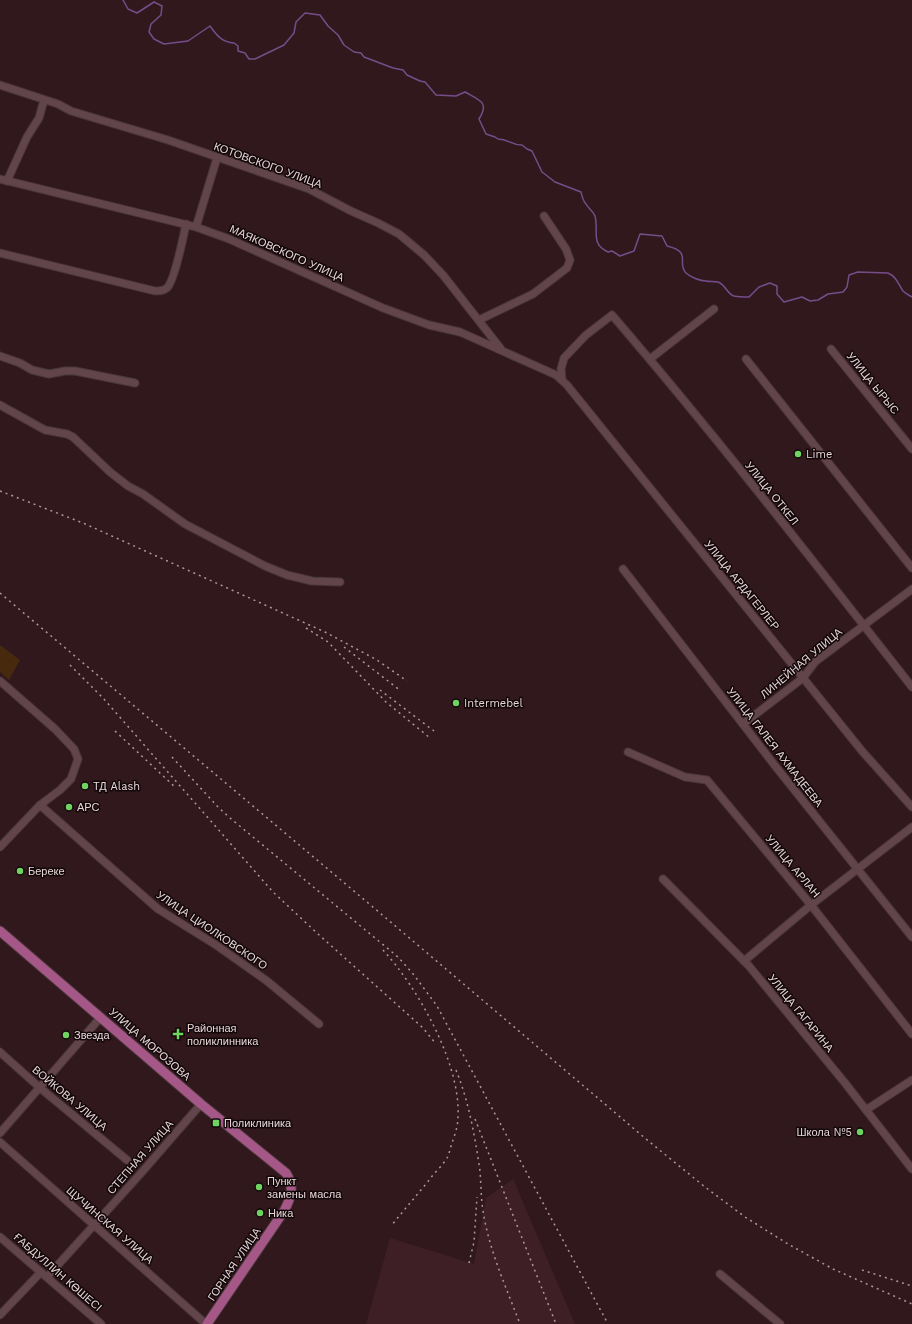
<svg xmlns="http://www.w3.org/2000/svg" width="912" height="1324" font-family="'Work Sans',sans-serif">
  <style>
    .built { fill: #3f1f26 }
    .green { fill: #47290d }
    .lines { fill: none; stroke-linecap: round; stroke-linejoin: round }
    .stream { stroke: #754d89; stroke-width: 1.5 }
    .minor-casing { stroke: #493639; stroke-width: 9 }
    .major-casing { stroke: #493639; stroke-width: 11 }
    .minor { stroke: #62454a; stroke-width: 7 }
    .major { stroke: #a55888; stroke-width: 9 }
    .rail { stroke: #ac989c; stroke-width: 1.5; stroke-dasharray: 2 4; stroke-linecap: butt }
    .poi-dot { fill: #6fd360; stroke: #110709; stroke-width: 1.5 }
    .labels { text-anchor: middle; stroke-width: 3; stroke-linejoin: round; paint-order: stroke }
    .street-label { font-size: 11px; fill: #e8d6d9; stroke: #110709 }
    .poi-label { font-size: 11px; fill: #e8d6d9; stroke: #110709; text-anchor: start }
  </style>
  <rect width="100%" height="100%" fill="#31181d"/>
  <path class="built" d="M513,1179l62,145h-209l24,-86 84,26 12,-66z"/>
  <path class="green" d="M0,645l20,15 -11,20 -9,-8z"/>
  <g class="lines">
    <path class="stream" d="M123,0l5,9 9,4 17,-11 8,4 -1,9 -10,9 -2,8 5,7 10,5 24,-3 22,-15c7,10 12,16 24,17l4,3v5l7,2 4,6h6l29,-14 10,-12 2,-11 9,-9 15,2 8,11 10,9 6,10 10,7 7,1 3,4 29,11 10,2 4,5 13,6 5,1 11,13 20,1 9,-4c14,8 25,10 14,27l7,15 9,3 3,2c11,0 12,6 24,6l5,4 5,2 10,21 13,10 26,10c1,4 2,9 5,12 2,4 7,7 9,12 4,15 -5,28 13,36l4,-1 8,5 14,-5 6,-17 22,2 5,10c26,6 9,17 19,27 4,4 14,8 20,8 3,1 8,0 12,1 8,3 9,12 16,14 5,1 10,1 15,1l10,-10 11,-4 7,3v8l7,8 18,-5 8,4 8,-1 10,-6 15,-2 4,-5 2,-12 9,-3 30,1c9,4 10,11 15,18 3,3 6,4 9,6"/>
    <g class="minor-casing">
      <g id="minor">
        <path d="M0,85l58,19 13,7 97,29 141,49 42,22 27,12 21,11 25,21 19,20 58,74"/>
        <path d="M0,179l196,48 33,12 154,69 46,17 31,7 96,43 11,10 295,366 50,56"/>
        <path d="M7,181l20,-44 12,-19 5,-18"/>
        <path d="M196,227l21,-69"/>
        <path d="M0,253l155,38c5,0 8,0 12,-3 8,-8 16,-50 19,-64"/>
        <path d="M479,320l54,-26 34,-26 3,-8 -4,-11 -22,-33"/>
        <path d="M831,349l81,100"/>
        <path d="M0,356l20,7 12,7 17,4 16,-3h10l60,12"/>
        <path d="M650,359l64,-50"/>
        <path d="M746,359l166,209"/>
        <path d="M562,380l-1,-11 3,-11 22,-23 26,-20c104,121 202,247 300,372"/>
        <path d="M0,405l45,25 22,4 6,3 37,35 18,14 15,8 42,30 80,42 22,9 25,6 28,1"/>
        <path d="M623,569l153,198 136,170"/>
        <path d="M0,681l55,48 19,20 4,10 -7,20 -11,11 -20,15 -40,42"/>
        <path d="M743,724l60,-46 12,-16 97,-73"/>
        <path d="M628,752l57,25 22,3 104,125 101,129"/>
        <path d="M40,805l118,104 58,36 51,36 52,43"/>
        <path d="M663,879l86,87 96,117 67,86"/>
        <path d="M744,961l67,-56 101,-78"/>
        <path d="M0,1052l39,35 88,73"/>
        <path d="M866,1110l46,-30"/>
        <path d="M0,1133l100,-115"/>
        <path d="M0,1142l206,182"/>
        <path d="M0,1237l101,87"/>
        <path d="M720,1274l60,50"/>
        <path d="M47,1277l95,-105 59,-68"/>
        <path d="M0,1315l41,-43"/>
      </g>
    </g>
    <g class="major-casing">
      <path id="major" d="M0,931l201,173 85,69c9,14 5,25 -2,38l-77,113"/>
    </g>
    <use href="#minor" class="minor"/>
    <use href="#major" class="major"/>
    <g class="rail">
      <path d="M0,491l83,32 242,109 52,28 30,21"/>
      <path d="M0,593l380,320 266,226 59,48 40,30 43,27 45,25 79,35"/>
      <path d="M306,628l22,14 58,60 44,36"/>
      <path d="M344,647l57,44"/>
      <path d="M70,665l33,33 170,194 45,42 105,94 13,16"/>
      <path d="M380,690l54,41"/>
      <path d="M115,731l61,57"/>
      <path d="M172,757l46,50 12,11 168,139 16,18 23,31 171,318"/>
      <path d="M383,950c35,38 78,114 75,167 0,10 -4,20 -7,29 -1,4 -2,8 -4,12 -4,7 -12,14 -17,21 -13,16 -26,31 -39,47"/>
      <path d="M456,1070c13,32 19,67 24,101 1,13 1,27 3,40 6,39 23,76 37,113"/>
      <path d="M475,1119l81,205"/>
      <path d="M469,1263l5,-21 3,-45"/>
      <path d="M862,1270l50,16"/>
    </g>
  </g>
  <g class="poi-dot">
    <circle cx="798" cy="454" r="4"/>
    <circle cx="456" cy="703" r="4"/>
    <circle cx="85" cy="786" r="4"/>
    <circle cx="69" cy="807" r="4"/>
    <circle cx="20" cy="871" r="4"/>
    <path d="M176 1028h4v4h4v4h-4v4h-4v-4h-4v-4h4z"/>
    <circle cx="66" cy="1035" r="4"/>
    <rect x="212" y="1119" width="8" height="8" rx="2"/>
    <circle cx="860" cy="1132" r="4"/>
    <circle cx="259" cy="1187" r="4"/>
    <circle cx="260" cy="1213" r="4"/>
  </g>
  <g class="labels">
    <g class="street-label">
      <text transform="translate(268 165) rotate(20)" y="4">КОТОВСКОГО УЛИЦА</text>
      <text transform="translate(287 253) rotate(24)" y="4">МАЯКОВСКОГО УЛИЦА</text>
      <text transform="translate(873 383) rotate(51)" y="4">УЛИЦА ЫРЫС</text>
      <text transform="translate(772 493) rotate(51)" y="4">УЛИЦА ОТКЕЛ</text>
      <text transform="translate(742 585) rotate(51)" y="4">УЛИЦА АРДАГЕРЛЕР</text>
      <text transform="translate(801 663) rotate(-40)" y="4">ЛИНЕЙНАЯ УЛИЦА</text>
      <text transform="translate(775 747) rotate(52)" y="4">УЛИЦА ГАЛЕЯ АХМАДЕЕВА</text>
      <text transform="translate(793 866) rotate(50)" y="4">УЛИЦА АРЛАН</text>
      <text transform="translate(212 930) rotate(34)" y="4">УЛИЦА ЦИОЛКОВСКОГО</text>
      <text transform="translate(801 1013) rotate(51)" y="4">УЛИЦА ГАГАРИНА</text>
      <text transform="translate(150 1044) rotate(41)" y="4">УЛИЦА МОРОЗОВА</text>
      <text transform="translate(70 1098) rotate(40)" y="4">ВОЙКОВА УЛИЦА</text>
      <text transform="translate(140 1157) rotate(-49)" y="4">СТЕПНАЯ УЛИЦА</text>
      <text transform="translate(110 1225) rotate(41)" y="4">ЩУЧИНСКАЯ УЛИЦА</text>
      <text transform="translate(234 1264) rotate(-56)" y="4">ГОРНАЯ УЛИЦА</text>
      <text transform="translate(58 1272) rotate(41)" y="4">ҒАБДУЛЛИН КӨШЕСІ</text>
    </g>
    <g class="poi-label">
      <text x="806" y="458">Lime</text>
      <text x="464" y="707">Intermebel</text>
      <text x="93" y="790">ТД Alash</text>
      <text x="77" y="811">АРС</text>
      <text x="28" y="875">Береке</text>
      <text x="187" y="1032">Районная<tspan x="187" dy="13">поликлинника</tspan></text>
      <text x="74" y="1039">Звезда</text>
      <text x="224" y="1127">Поликлиника</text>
      <text x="852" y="1136" text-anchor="end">Школа №5</text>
      <text x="267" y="1185">Пункт<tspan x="267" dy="13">замены масла</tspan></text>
      <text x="268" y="1217">Ника</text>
    </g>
  </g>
</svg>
